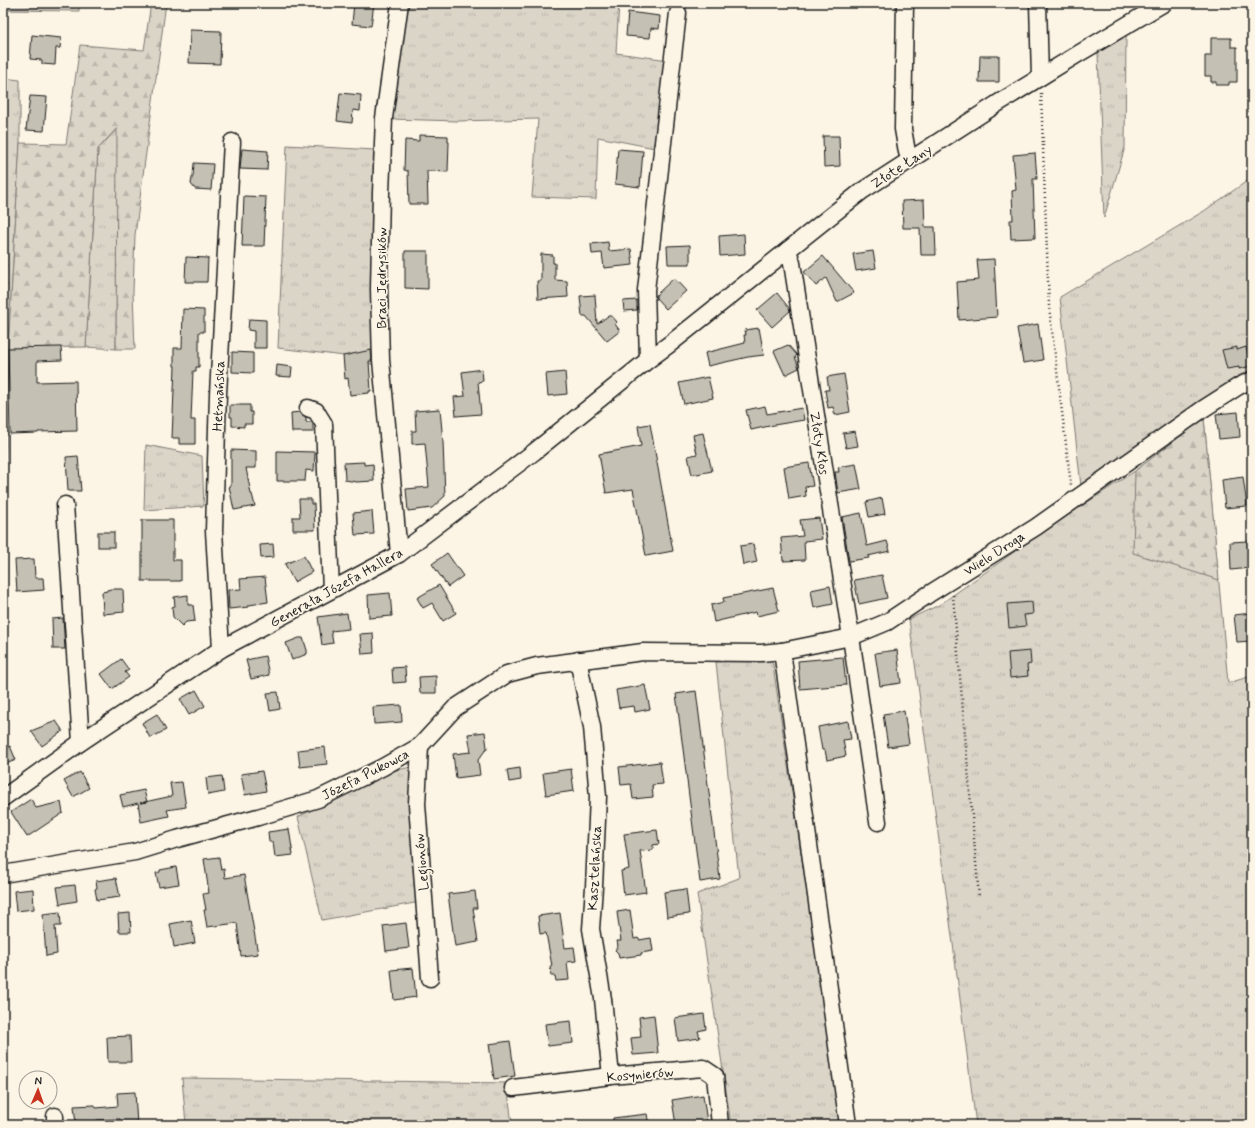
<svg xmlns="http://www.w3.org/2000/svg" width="1255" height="1128" font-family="Mynerve,sans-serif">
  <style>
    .grass { fill: url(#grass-tufts); stroke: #7c7872 }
    .forest { fill: url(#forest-firs); stroke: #7c7872 }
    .building { fill: #c4c0b3; stroke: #1c1c1c }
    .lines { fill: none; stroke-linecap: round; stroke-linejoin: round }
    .minor-casing { stroke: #1c1c1c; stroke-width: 19 }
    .path { stroke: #1c1c1c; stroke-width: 2.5; stroke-dasharray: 1 3; stroke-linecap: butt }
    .minor { stroke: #fcf5e5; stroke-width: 16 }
    .labels { text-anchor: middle; stroke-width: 3.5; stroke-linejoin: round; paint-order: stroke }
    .street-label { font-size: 14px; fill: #1c1c1c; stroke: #fcf5e5 }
  </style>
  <defs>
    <pattern id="grass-tufts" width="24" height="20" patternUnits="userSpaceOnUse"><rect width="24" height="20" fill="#dbd5c8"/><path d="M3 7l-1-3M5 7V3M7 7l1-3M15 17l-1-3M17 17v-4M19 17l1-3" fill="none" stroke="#bbb6ab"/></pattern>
    <pattern id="forest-firs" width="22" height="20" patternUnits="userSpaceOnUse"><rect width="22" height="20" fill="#dbd5c8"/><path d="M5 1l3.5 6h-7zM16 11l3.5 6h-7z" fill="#bbb6ab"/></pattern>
  </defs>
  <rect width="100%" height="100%" fill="#fcf5e5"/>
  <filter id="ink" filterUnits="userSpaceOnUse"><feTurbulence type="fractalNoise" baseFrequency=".025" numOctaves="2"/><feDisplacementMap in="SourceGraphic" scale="8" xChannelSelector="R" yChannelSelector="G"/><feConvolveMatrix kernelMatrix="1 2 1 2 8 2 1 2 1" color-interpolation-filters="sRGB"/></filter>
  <g filter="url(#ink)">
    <g class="grass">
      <path d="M3,3h76v8l-76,-1z"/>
      <path d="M409,3h210l-3,50 53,7 -9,89 -62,-12 -2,62 -64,-2 6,-78 -80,2 -68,-2z"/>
      <path d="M1126,36l-1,111 -21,71 -6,-165z"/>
      <path d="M3,78l17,2v63l-12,205 -3,172h-2z"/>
      <path d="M118,128l-2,221 -30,-2 12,-198z"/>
      <path d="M287,145l88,5 1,217 -15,-9 -83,-10z"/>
      <path d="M1250,179l2,35v157l-170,124 -22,-198 144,-86z"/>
      <path d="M1204,418l24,265 24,-7v449h-276l-23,-181 -44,-325 30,-14 109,-77 87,-57z"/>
      <path d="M146,445l56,11 2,50 -60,4z"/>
      <path d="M772,659l70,466h-111l-34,-231 42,-16 -23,-216z"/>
      <path d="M412,767l8,135 -98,18 -24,-103 88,-45z"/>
      <path d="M182,1078l325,5 5,42h-326z"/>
    </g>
    <g class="forest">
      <path d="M151,3h15l-31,232 -2,57 2,57h-19l1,-221 -19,21 -12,198 -78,1 12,-205 46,1 14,-99 64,5z"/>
      <path d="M1204,418l15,162 -86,-27 2,-82z"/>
    </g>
    <g class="building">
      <path d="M354,3h20l-3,23 -19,-2z"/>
      <path d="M628,12l32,4 -1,13 -8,-1 -1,10 -24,-2z"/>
      <path d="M190,30l31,1 -1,33 -31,-1z"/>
      <path d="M32,35l29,3 -1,10h-4l-1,17 -13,-1v-4l-12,-1z"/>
      <path d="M1211,38h20v9h6v35h-8v3h-13v-3h-5v-6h-6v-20h6z"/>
      <path d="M980,56h19v26h-20z"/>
      <path d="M340,93l21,2 -1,16 -7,-1 -1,13 -15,-2z"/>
      <path d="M30,96l17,1 -3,34 -18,-1z"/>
      <path d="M419,135l29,1v6h1l-1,30 -21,-1 1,33h-19l-1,-33 -4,-1 1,-30 14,1z"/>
      <path d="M823,136h16l1,30 -16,1z"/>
      <path d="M242,149l26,2 -1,19 -27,-1z"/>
      <path d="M618,149l25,2 -3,36 -25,-3z"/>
      <path d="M1035,153l2,26h-4l2,59 -24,1 -1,-19h3l-1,-29 4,-1 -3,-35z"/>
      <path d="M194,163l19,1 -2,26 -16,-1 -4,-5 1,-6 1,-2z"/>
      <path d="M244,196l22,1 -2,49h-22z"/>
      <path d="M924,200l1,27h10l1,28h-15l-1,-27h-17l-1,-27z"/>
      <path d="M744,234l1,20 -25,2 -1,-20z"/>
      <path d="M608,242l1,9 22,-2 2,16 -29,3 -2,-15 -10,1 -1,-10z"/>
      <path d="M690,245v19h-22l-1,-18z"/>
      <path d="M405,251h23v38l-23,-1z"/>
      <path d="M873,251l3,17 -20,3 -3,-17z"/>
      <path d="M541,254l12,1v8h2v17l12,1 1,16 -30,2 -1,-18h4z"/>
      <path d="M823,256l31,37 -17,9 -11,-24 -10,8 -12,-14z"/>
      <path d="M186,257l22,1 -1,24h-22z"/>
      <path d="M994,259l3,58 -38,3 -2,-38 22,-2 -2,-20z"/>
      <path d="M674,278l12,13 -20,18 -10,-11v-3z"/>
      <path d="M777,293l12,15 1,3 -18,16 -15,-17z"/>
      <path d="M595,295l2,29 11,-8h4l5,6 -2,2 5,7 -13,10 -21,-25h-4l-2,-20z"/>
      <path d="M637,300v10l-13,1 -1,-10z"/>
      <path d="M183,309l21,1v22h-5v35h-3v4h-3l-2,49h4v24h-16v-6h-7l3,-72h-1v-18h8z"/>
      <path d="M249,319l17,1v28h-12v-17l-6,-1z"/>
      <path d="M1038,324l5,36 -20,3 -6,-35z"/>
      <path d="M759,328l5,27 -16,2 -40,9 -3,-13 40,-10 -1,-8h2l-1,-5z"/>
      <path d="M788,345l9,10 -2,2 4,11 -14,7 -11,-24z"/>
      <path d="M61,347l1,13 -25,1v21l39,-1 1,50 -39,1v1l-28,1 -2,-86z"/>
      <path d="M1237,347v3l9,-3 5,19 -12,3v-2l-12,2 -5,-19z"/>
      <path d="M371,350l1,11h-3l2,30h-2v2l-19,2 -2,-17 -3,1 -2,-23z"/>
      <path d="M232,352l21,1v20l-21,-1z"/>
      <path d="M277,365l15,2 -1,10 -15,-1z"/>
      <path d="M482,369l1,12 -5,1 3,32 -25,2 -2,-19 11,-1 -3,-24z"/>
      <path d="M565,372l2,22 -19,2 -2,-22z"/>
      <path d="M844,374l6,38 -15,3 -2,-8 -5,1 -3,-18h4l-2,-13z"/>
      <path d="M708,377l5,21 -29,6 -5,-21z"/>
      <path d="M230,405h20v7h2v12h-8v3l-12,-1v-9h-2z"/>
      <path d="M765,406l2,8 35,-6 2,12 -30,5 -23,5 -5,-20z"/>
      <path d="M440,409l3,33 2,54 -13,12 -24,3 -2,-22 23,-2 -4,-44 -13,1v-13h4l-1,-20z"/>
      <path d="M300,412l6,5v5h5l2,2v8h-21l-1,-19z"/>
      <path d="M1238,412l2,25 -21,2 -3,-25z"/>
      <path d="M650,424l23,127 -27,5 -13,-67 -27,4 -7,-39 42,-8 -3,-20z"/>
      <path d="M855,431l3,15 -12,2 -3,-15z"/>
      <path d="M703,433l9,38 -20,4 -4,-19 9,-2 -4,-19z"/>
      <path d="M231,450l25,1v17h-10l5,26h1l3,12 -21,4 -5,-24h2z"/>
      <path d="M277,451l38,1 -1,19 -8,-1 -1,11h-28z"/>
      <path d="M78,456l3,35h-13l-2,-34z"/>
      <path d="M364,462v3l9,-1 1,17 -17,1 -12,-2 -1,-17z"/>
      <path d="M809,463l4,23 -8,1 1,9 -17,3 -5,-32z"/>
      <path d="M856,464l5,25 -23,4 -3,-21h4l-1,-5z"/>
      <path d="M1243,477l4,29 -22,2 -3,-28z"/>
      <path d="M882,498l3,16 -16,3 -3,-15z"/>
      <path d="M299,499h12v5h3l1,26h-22v-13h7z"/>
      <path d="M372,511l2,23 -19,1 -2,-22z"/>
      <path d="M861,513l6,33 20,-5 3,10 -22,5 1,2 -20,3 -7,-44z"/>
      <path d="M819,518l3,21 -18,2 1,19 -22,1 -2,-23 22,-2 -3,-16z"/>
      <path d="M142,520h31v40h8v21h-39z"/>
      <rect x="98" y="532" width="16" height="15"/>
      <path d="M1248,541l2,27 -19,2 -1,-28z"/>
      <path d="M273,544l1,13 -13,1 -1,-13z"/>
      <path d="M753,544l4,18 -14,3 -3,-19z"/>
      <path d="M447,553l16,23 -15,11 -16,-23z"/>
      <path d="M304,556l8,16 -18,10 -9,-18z"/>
      <path d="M34,559l1,19h8l1,12 -27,2 -2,-32z"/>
      <path d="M882,575l5,23 -28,6 -5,-24z"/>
      <path d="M265,577l3,25 -19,3v2l-20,2 -1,-19 13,-1 -1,-10z"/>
      <path d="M439,585l17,28 -13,8 -11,-18 -9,5 -6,-10z"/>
      <path d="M830,586l3,18 -19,4 -3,-18z"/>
      <path d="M773,588l6,23 -22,5 -1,-4 -42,10 -3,-17 13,-3 -1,-4z"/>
      <path d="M111,589h12l1,23 -21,2 -1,-22 5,-1v-1z"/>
      <path d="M390,593l2,23 -23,2 -1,-23z"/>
      <path d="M188,595v10h5l2,16 -9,1 -4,4 -9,-9 -1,-10 3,-1 -1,-9z"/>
      <path d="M1032,602l1,12 -9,1 2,11 -17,2 -2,-24z"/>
      <path d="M347,613l2,16 -18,2 2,12 -11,2 -4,-28z"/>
      <path d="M1252,613v28l-15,1 -3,-27z"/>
      <path d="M63,618l2,31h-12l-1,-30z"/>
      <path d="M373,633l1,20 -12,1 -2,-20z"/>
      <path d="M299,638h4l4,12v4l-15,6 -6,-17z"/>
      <path d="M897,650l4,33 -21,3 -5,-33z"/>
      <path d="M1030,651l1,13 -4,1 1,11 -18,2 -2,-25z"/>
      <path d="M265,656l4,19 -18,4 -5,-19z"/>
      <path d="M843,657l3,28 -46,4 -2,-28z"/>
      <path d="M121,659l8,11 -4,2 4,5 -17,12 -11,-15z"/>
      <path d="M405,667l1,15 -13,1 -1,-15z"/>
      <path d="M436,676v17h-16l-1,-16z"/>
      <path d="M645,685l5,24 -15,3 -1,-6 -15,2 -3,-18z"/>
      <path d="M196,690l9,16 -16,9 -9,-16z"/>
      <path d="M696,691l24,188 -20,3 -24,-188z"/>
      <path d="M278,692l2,17 -10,2 -3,-18z"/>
      <path d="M401,705l1,17 -28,2 -1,-17z"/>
      <path d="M904,711l5,33 -21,3 -5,-33z"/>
      <path d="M157,714l9,16 -16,8 -8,-15z"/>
      <path d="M56,721l7,10 -21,15 -11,-15z"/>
      <path d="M848,721l3,18 -8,1 3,16 -19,4 -2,-10h-3l-4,-23z"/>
      <path d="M485,732l2,16 -9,12 2,15 -24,3 -3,-24 18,-2 -3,-18z"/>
      <path d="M10,746l6,14 -13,5v-14z"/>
      <path d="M325,747l2,17 -27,3 -2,-17z"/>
      <path d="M660,762l3,22 -11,1 1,12 -20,2 -2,-15 -10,1 -2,-18z"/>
      <path d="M520,768l1,12 -12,2 -2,-12z"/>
      <path d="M571,769l3,22 -28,4 -3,-22z"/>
      <path d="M262,771l4,20 -21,4 -4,-21z"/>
      <path d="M80,772l9,16 -16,9 -9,-16z"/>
      <path d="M222,776l2,16 -16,3 -2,-17z"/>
      <path d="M182,782l4,25 -19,3 2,6 -28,6 -3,-19 -15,4 -3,-12 24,-5 3,12 -7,1 32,-7 -2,-13z"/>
      <path d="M31,799l5,9 25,-6 2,11 -36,24 -16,-25z"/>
      <path d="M289,829l4,26 -18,2 -2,-15h-4l-1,-10z"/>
      <path d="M657,830l2,14 -6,1v5l-13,1 6,41 -22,3 -3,-24 8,-2 -5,-35z"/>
      <path d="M219,857l2,13 3,-1 1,9 19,-3 14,79 -17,2 -4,-33 -30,4 -3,-17h2l-3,-16 6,-1 -5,-34z"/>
      <path d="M176,867l3,17 -20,3 -3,-14 4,-1v-2z"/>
      <path d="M116,878l4,19 -23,3 -2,-11 2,-1 -1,-7z"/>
      <path d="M75,885l2,16 -17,3 -3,-17z"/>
      <path d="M33,889l1,20 -18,2 -2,-20z"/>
      <path d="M686,889l3,25 -22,3 -3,-25z"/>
      <path d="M475,891l2,17h-4l5,34 -23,4 -7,-52z"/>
      <path d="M630,910l4,29 4,-1 1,2 12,-2 2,13 -12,2v2l-22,3 -1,-5 -3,-3 3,-4 -1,-5h4l-4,-29z"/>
      <path d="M60,912l1,14h-6l2,28 -11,2 -3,-42z"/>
      <path d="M130,913l1,19h-12l-1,-18z"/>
      <path d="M560,913l5,35 9,-1 2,14 -9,1 2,18 -13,1 -1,-5h-4l-1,-10h2l-6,-33 -6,1 -2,-18z"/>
      <path d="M191,920l4,23 -21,4 -4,-23z"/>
      <path d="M406,923l3,25 -23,3 -3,-25z"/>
      <path d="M413,968l3,29 -22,3 -3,-30z"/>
      <path d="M704,1014l2,15 -8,2 2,7 -22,3 -3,-23z"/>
      <path d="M654,1015l4,38 -25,2 -2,-17 10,-1 -2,-20z"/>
      <path d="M571,1021l2,22 -25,3 -3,-22z"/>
      <path d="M130,1036l1,26h-23l-1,-25z"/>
      <path d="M510,1041l5,35 -21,3 -5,-35z"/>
      <path d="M135,1092l2,33h-16l-1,-6 -23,1v5h-21l-2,-19 21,-1 1,3 22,-2 -1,-13z"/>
      <path d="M703,1095l4,27 -31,3 -4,-25z"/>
      <path d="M647,1114l2,11h-36v-7z"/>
    </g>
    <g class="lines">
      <g class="minor-casing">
        <g id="minor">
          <path d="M905,3l-2,126 4,23 3,8"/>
          <path d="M1038,3l2,74"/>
          <path d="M788,250l4,13 59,374 27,185"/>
          <path d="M648,360l-2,-70 32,-277"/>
          <path d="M308,408l8,3 8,13 7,166"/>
          <path d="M65,505l16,237"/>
          <path d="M399,554l-18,-194 -2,-71 2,-96 3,-75 16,-115"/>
          <path d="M221,649l-7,-118 4,-137 14,-252"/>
          <path d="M782,651l66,474"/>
          <path d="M578,660l14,67 6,70 -4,90 -3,42 12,70 8,77"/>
          <path d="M420,746l-3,58 13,174"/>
          <path d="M3,798l78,-56 140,-93 178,-95 135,-102 114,-92 23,-17 191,-152 138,-89 78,-48 86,-51"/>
          <path d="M3,874l132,-22 42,-13 81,-22 60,-18 65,-32 37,-21 35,-38 52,-34 30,-8 106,-14 118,1 21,-2 69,-14 36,-15 42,-28 107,-67 167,-118 36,-23 13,-6"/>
          <path d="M513,1088l98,-12 92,-8 12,8 5,49"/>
          <path d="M55,1116v9"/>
        </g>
      </g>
      <g class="path">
        <path d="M1041,93l8,213 22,179"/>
        <path d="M953,595l26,302"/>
      </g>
      <use href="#minor" class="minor"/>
    </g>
  </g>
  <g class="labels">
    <g class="street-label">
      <text transform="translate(901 166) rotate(-33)" y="5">Złote Łany</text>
      <text transform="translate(381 278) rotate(-90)" y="5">Braci Jędrysików</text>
      <text transform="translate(218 396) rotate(-88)" y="5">Hetmańska</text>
      <text transform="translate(820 443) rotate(81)" y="5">Złoty Kłos</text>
      <text transform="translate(994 553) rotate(-33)" y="5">Wielo Droga</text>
      <text transform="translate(336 587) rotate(-29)" y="5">Generała Józefa Hallera</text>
      <text transform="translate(365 774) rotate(-27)" y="5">Józefa Pukowca</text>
      <text transform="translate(421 862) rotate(-95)" y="5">Legionów</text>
      <text transform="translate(594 868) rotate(-87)" y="5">Kasztelańska</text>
      <text transform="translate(640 1074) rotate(-5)" y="5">Kosynierów</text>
    </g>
  </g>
  <rect width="1255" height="1128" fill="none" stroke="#fcf5e5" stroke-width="16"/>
  <rect x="8" y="8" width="1239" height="1112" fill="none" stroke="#1c1c1c" stroke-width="1.5" filter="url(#ink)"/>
  <g transform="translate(38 1090) rotate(2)"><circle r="19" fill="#fcf5e5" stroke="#a29e95"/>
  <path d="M0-3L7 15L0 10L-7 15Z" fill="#c8321e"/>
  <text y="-6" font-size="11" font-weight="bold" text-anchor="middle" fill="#1c1c1c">N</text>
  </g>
</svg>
